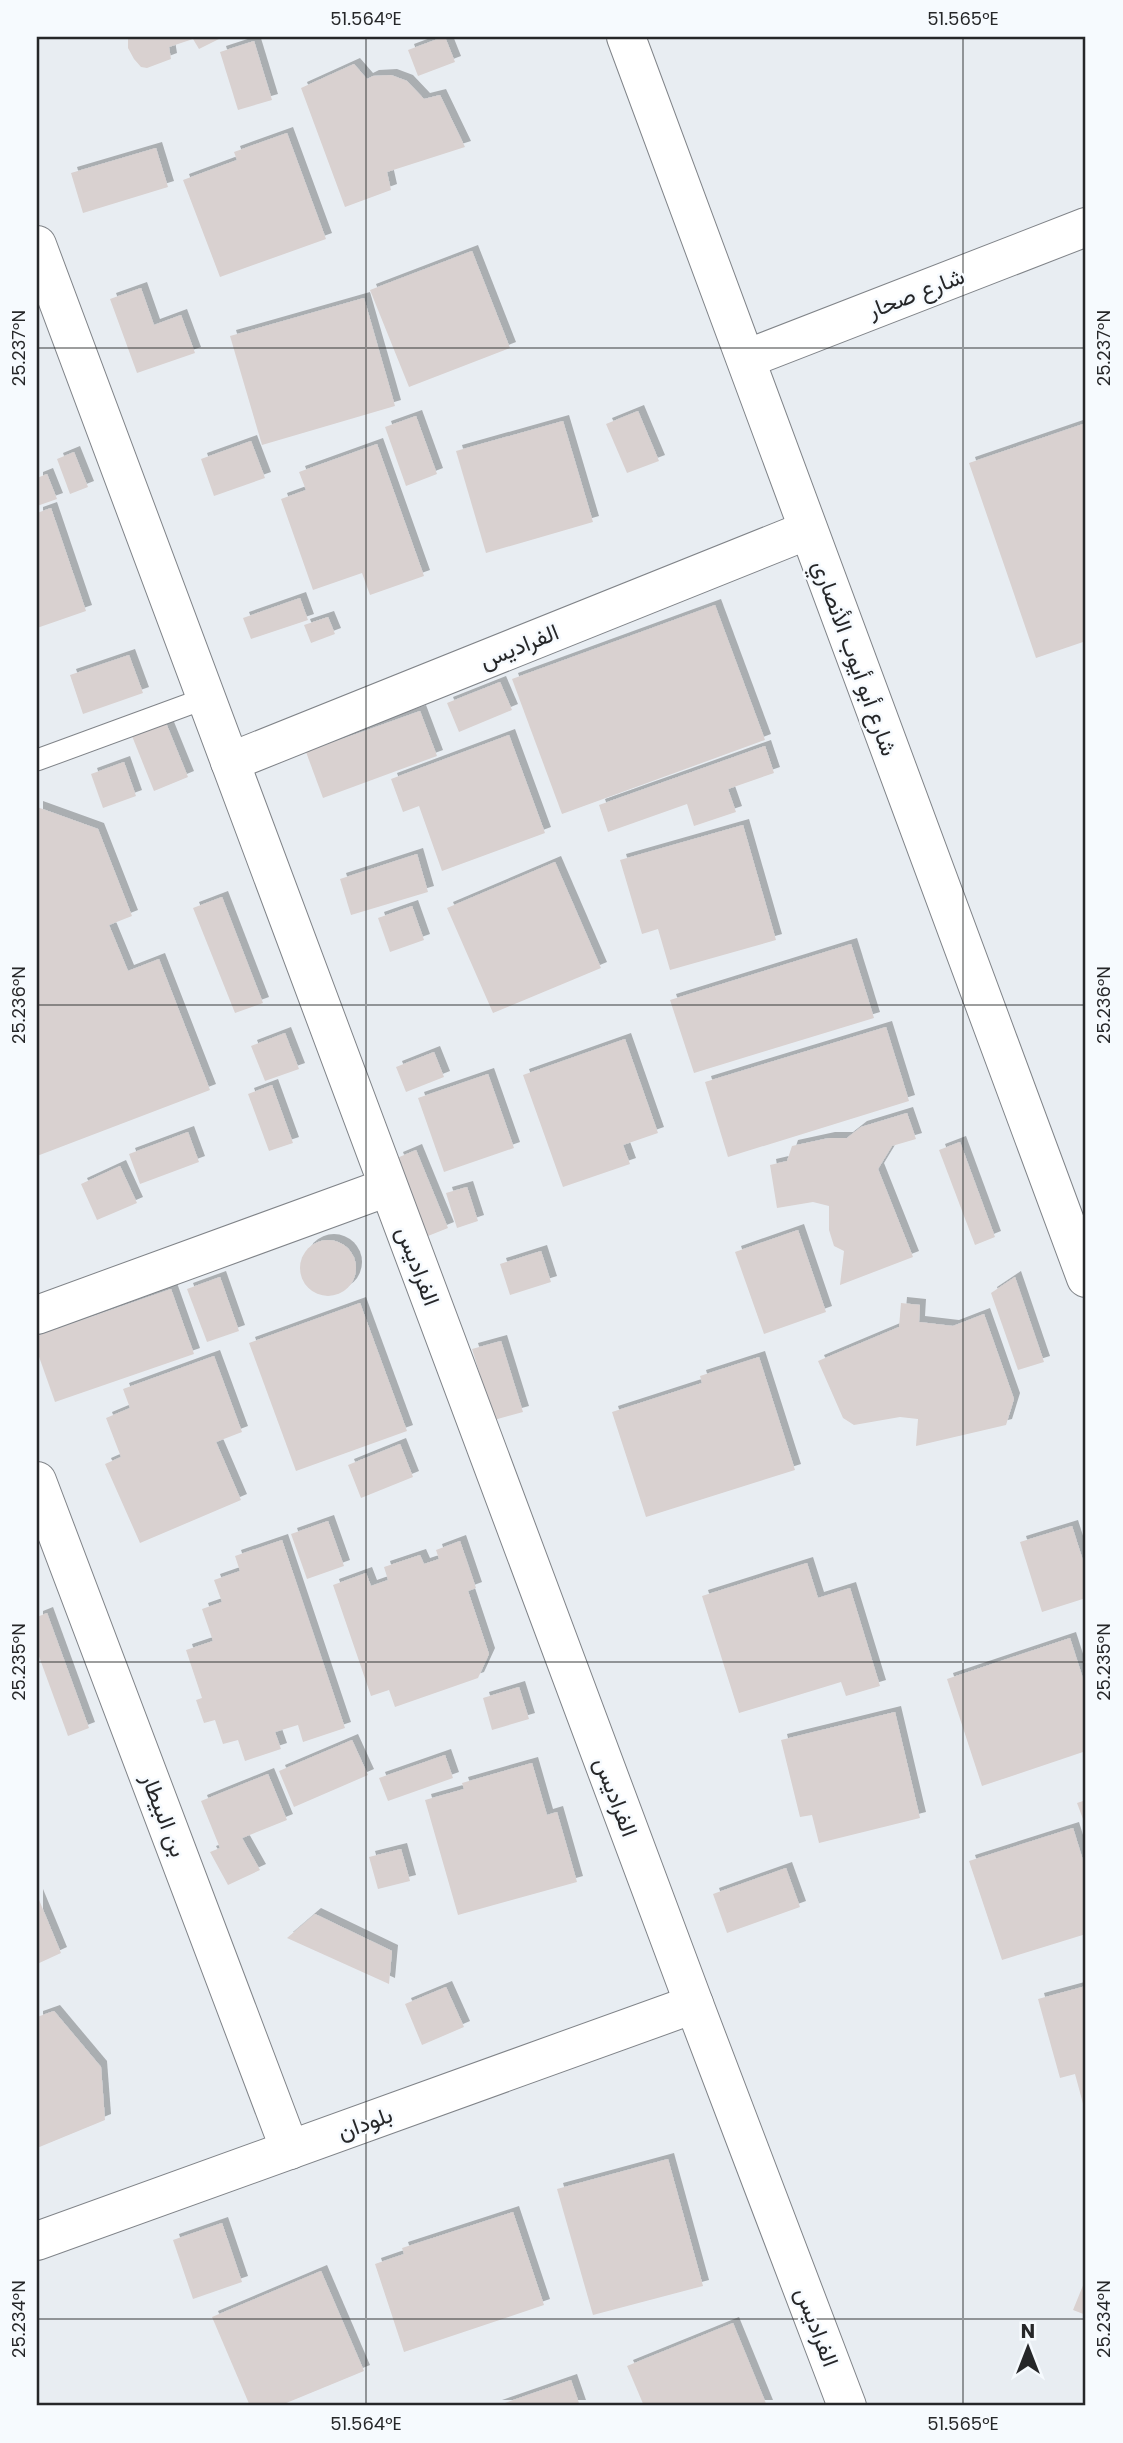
<svg xmlns="http://www.w3.org/2000/svg" width="1123" height="2443" font-family="Poppins,Vazirmatn,sans-serif">
  <style>
    .building { fill: #d9d1d0; filter: url(#shadow) }
    .lines { fill: none; stroke-linecap: round; stroke-linejoin: round }
    .service-casing { stroke: #808489; stroke-width: 23 }
    .minor-casing { stroke: #808489; stroke-width: 40 }
    .tertiary-casing { stroke: #808489; stroke-width: 40 }
    .service { stroke: #fff; stroke-width: 21 }
    .minor { stroke: #fff; stroke-width: 38 }
    .tertiary { stroke: #fff; stroke-width: 38 }
    .ticks { fill: none; stroke: #262729; stroke-width: 2; stroke-opacity: 0.45 }
    .labels { text-anchor: middle; stroke-width: 5; stroke-linejoin: round; paint-order: stroke }
    .street-label { font-size: 23px; fill: #262729; stroke: #f6fafe }
    .neatline { fill: none; stroke: #262729; stroke-width: 2.5 }
    .ticks-label { font-size: 18px; text-anchor: middle; fill: #262729 }
  </style>
  <defs>
    <filter id="shadow"><feDropShadow dx="6" dy="-6" stdDeviation="0" flood-color="#0004"/></filter>
  </defs>
  <rect width="100%" height="100%" fill="#e8edf2"/>
  <g class="building">
    <path d="M128,37h95l-24,12 -6,-10 -24,8 2,12 -24,9 -6,-1 -7,-8 -6,-11z"/>
    <path d="M443,37h2l10,25 -37,14 -10,-26z"/>
    <path d="M254,41l18,59 -34,10 -18,-58z"/>
    <path d="M354,64l13,15 6,-3 18,-1 16,6 17,18 16,-4 25,52 -78,25 4,18 -46,17 -44,-119z"/>
    <path d="M287,133l39,106 -106,38 -37,-97 54,-20 -3,-8z"/>
    <path d="M156,148l12,39 -85,26 -12,-40z"/>
    <path d="M472,251l38,97 -101,39 -39,-97z"/>
    <path d="M141,288l13,37 27,-10 14,38 -58,20 -27,-74z"/>
    <path d="M364,298l31,108 -133,39 -32,-109z"/>
    <path d="M638,411l21,50 -32,12 -21,-49z"/>
    <path d="M416,416l21,58 -31,12 -21,-59z"/>
    <path d="M563,421l30,101 -107,31 -30,-102z"/>
    <path d="M1086,423v218l-50,17 -67,-195z"/>
    <path d="M251,441l14,37 -51,18 -13,-37z"/>
    <path d="M377,444l47,132 -54,19 -8,-22 -49,17 -32,-91 25,-9 -7,-18z"/>
    <path d="M74,452l14,35 -18,7 -13,-35z"/>
    <path d="M47,474l10,25 -20,7v-28z"/>
    <path d="M51,508l35,103 -49,17v-115z"/>
    <path d="M300,598l8,22 -57,19 -8,-21z"/>
    <path d="M715,605l50,135 -203,74 -50,-135z"/>
    <path d="M328,617l7,17 -24,9 -7,-18z"/>
    <path d="M129,655l14,38 -60,21 -13,-39z"/>
    <path d="M500,682l12,28 -53,22 -12,-29z"/>
    <path d="M420,711l17,45 -114,42 -17,-46z"/>
    <path d="M164,718l24,59 -34,14 -24,-60z"/>
    <path d="M509,735l36,98 -103,38 -23,-65 -16,6 -12,-33z"/>
    <path d="M765,746l9,27 -46,16 8,23 -42,14 -7,-22 -79,28 -9,-27z"/>
    <path d="M124,762l12,34 -33,12 -12,-34z"/>
    <path d="M37,807l61,22 34,87 -23,9 19,46 31,-12 51,131 -173,66z"/>
    <path d="M743,825l33,115 -106,30 -12,-41 -16,5 -22,-74z"/>
    <path d="M417,854l11,38 -77,23 -11,-36z"/>
    <path d="M555,862l46,106 -108,45 -46,-105z"/>
    <path d="M222,897l41,106 -28,10 -42,-105z"/>
    <path d="M412,906l12,34 -34,12 -12,-34z"/>
    <path d="M851,944l23,74 -180,55 -24,-73z"/>
    <path d="M886,1027l23,74 -181,56 -23,-75z"/>
    <path d="M285,1033l14,36 -34,12 -14,-35z"/>
    <path d="M625,1039l33,94 -35,12 7,19 -67,23 -40,-112z"/>
    <path d="M434,1052l10,25 -38,15 -10,-25z"/>
    <path d="M488,1074l26,74 -70,24 -26,-74z"/>
    <path d="M272,1085l21,58 -24,8 -21,-57z"/>
    <path d="M907,1113l9,26 -24,7 -14,23 35,88 -73,28 4,-34 -10,-5 -5,-16v-24l-16,-4 -36,6 -7,-43 17,-4 5,-15 37,-8h18l14,-11z"/>
    <path d="M188,1132l11,30 -59,22 -11,-30z"/>
    <path d="M960,1142l35,95 -20,8 -36,-95z"/>
    <path d="M416,1150l32,78 -20,8 -31,-78z"/>
    <path d="M120,1166l17,37 -40,17 -16,-36z"/>
    <path d="M467,1187l11,34 -21,7 -11,-35z"/>
    <path d="M798,1230l28,82 -62,22 -29,-82z"/>
    <circle cx="328" cy="1268" r="28"/>
    <path d="M541,1251l10,31 -41,13 -10,-31z"/>
    <path d="M220,1277l19,54 -32,11 -20,-53z"/>
    <path d="M1015,1277l29,85 -26,8 -27,-77z"/>
    <path d="M171,1289l23,65 -139,48 -18,-51v-15z"/>
    <path d="M360,1303l47,128 -111,40 -47,-128z"/>
    <path d="M901,1303l19,2 -1,17 34,4 31,-12 30,85 -8,26 -90,21 2,-27 -18,-2 -46,8 -11,-7 -25,-57 81,-34z"/>
    <path d="M501,1341l22,71 -29,8 -22,-71z"/>
    <path d="M214,1356l28,76 -26,10 25,58 -101,43 -35,-79 16,-7 -15,-39 24,-10 -7,-19z"/>
    <path d="M759,1357l36,113 -149,47 -34,-105 90,-29 -2,-7z"/>
    <path d="M400,1444l13,33 -52,21 -13,-33z"/>
    <path d="M328,1521l16,45 -37,13 -16,-45z"/>
    <path d="M1072,1526l14,44v28l-44,14 -22,-70z"/>
    <path d="M282,1540l63,188 -42,14 -5,-17 -23,7 6,17 -36,12 -7,-21 -15,4 -8,-24 -11,3 -8,-23 6,-2 -16,-48 27,-9 -11,-32 20,-7 -8,-22 26,-9 -5,-15z"/>
    <path d="M460,1541l16,47 -8,3 21,63 -11,24 -83,29 -6,-17 -18,6 -38,-111 33,-12 5,13 17,-6 -4,-13 36,-12 4,9 15,-5 -3,-9z"/>
    <path d="M807,1563l11,35 32,-10 30,98 -34,10 -5,-14 -102,31 -37,-117z"/>
    <path d="M47,1613l42,115 -21,8 -31,-85v-34z"/>
    <path d="M1070,1638l16,50v63l-104,35 -35,-107z"/>
    <path d="M519,1687l10,32 -37,11 -9,-32z"/>
    <path d="M895,1712l25,106 -101,25 -7,-28 -12,2 -19,-77z"/>
    <path d="M352,1740l16,35 -74,32 -15,-36z"/>
    <path d="M445,1755l8,23 -65,23 -9,-23z"/>
    <path d="M532,1763l15,52 10,-3 20,70 -119,33 -33,-115 39,-11 -2,-6z"/>
    <path d="M268,1774l19,46 -45,18 18,32 -32,15 -18,-33 10,-4 -19,-47z"/>
    <path d="M1086,1800v27l-9,-24z"/>
    <path d="M1073,1828l13,42v64l-84,26 -33,-99z"/>
    <path d="M401,1849l9,32 -32,8 -9,-32z"/>
    <path d="M786,1868l14,39 -73,26 -14,-39z"/>
    <path d="M37,1895l24,58 -24,11z"/>
    <path d="M315,1914l77,37 -3,33 -102,-46z"/>
    <path d="M1086,1986v125h-1l-10,-37 -15,4 -22,-79z"/>
    <path d="M446,1987l18,40 -42,18 -17,-41z"/>
    <path d="M54,2011l47,56 4,53 -68,28v-131z"/>
    <path d="M668,2159l35,127 -110,29 -36,-126z"/>
    <path d="M513,2212l31,93 -140,47 -29,-88 29,-10 -2,-6z"/>
    <path d="M222,2223l20,59 -49,17 -20,-59z"/>
    <path d="M321,2271l43,100 -85,35h-29l-38,-89z"/>
    <path d="M1086,2278v37l-13,-5z"/>
    <path d="M733,2323l34,83h-123l-17,-40z"/>
    <path d="M571,2380l9,26h-84z"/>
  </g>
  <g class="lines">
    <g class="service-casing">
      <path id="service" d="M37,760l169,-62"/>
    </g>
    <g class="minor-casing">
      <g id="minor">
        <path d="M37,245l657,1759 153,402"/>
        <path d="M746,359l340,-132"/>
        <path d="M230,762l578,-232"/>
        <path d="M37,1315l351,-128"/>
        <path d="M37,1481l253,669"/>
        <path d="M37,2241l657,-237"/>
      </g>
    </g>
    <g class="tertiary-casing">
      <path id="tertiary" d="M626,37l460,1241"/>
    </g>
    <use href="#service" class="service"/>
    <use href="#minor" class="minor"/>
    <use href="#tertiary" class="tertiary"/>
  </g>
  <path class="ticks" d="M366,37v2369M963,37v2369M37,348h1049M37,1005h1049M37,1662h1049M37,2319h1049"/>
  <g class="labels">
    <g class="street-label">
      <text transform="translate(916 293) rotate(-21)" y="8">شارع صحار</text>
      <text transform="translate(519 646) rotate(-22)" y="8">الفراديس</text>
      <text transform="translate(855 658) rotate(70)" y="8">شارع أبو أيوب الأنصاري</text>
      <text transform="translate(418 1266) rotate(69)" y="8">الفراديس</text>
      <text transform="translate(616 1797) rotate(69)" y="8">الفراديس</text>
      <text transform="translate(164 1815) rotate(69)" y="8">بن البيطار</text>
      <text transform="translate(365 2123) rotate(-20)" y="8">بلودان</text>
      <text transform="translate(817 2327) rotate(69)" y="8">الفراديس</text>
    </g>
  </g>
  <rect width="1123" height="2443" fill="none" stroke="#f6fafe" stroke-width="77"/>
  <g transform="translate(1028 2348)" stroke="#f6fafe" stroke-width="5" paint-order="stroke">
  <path d="M0-5L12 26L0 18L-12 26Z" fill="#262729"/>
  <text y="-10" font-size="19" font-weight="bold" text-anchor="middle" fill="#262729">N</text>
  </g>
  <rect x="38" y="38" width="1046" height="2366" class="neatline"/>
  <g class="ticks-label">
    <text x="366" y="25">51.564°E</text>
    <text x="963" y="25">51.565°E</text>
    <text transform="translate(19 348) rotate(-90)" y="6">25.237°N</text>
    <text transform="translate(1104 348) rotate(-90)" y="6">25.237°N</text>
    <text transform="translate(19 1005) rotate(-90)" y="6">25.236°N</text>
    <text transform="translate(1104 1005) rotate(-90)" y="6">25.236°N</text>
    <text transform="translate(19 1662) rotate(-90)" y="6">25.235°N</text>
    <text transform="translate(1104 1662) rotate(-90)" y="6">25.235°N</text>
    <text transform="translate(19 2319) rotate(-90)" y="6">25.234°N</text>
    <text transform="translate(1104 2319) rotate(-90)" y="6">25.234°N</text>
    <text x="366" y="2430">51.564°E</text>
    <text x="963" y="2430">51.565°E</text>
  </g>
</svg>
